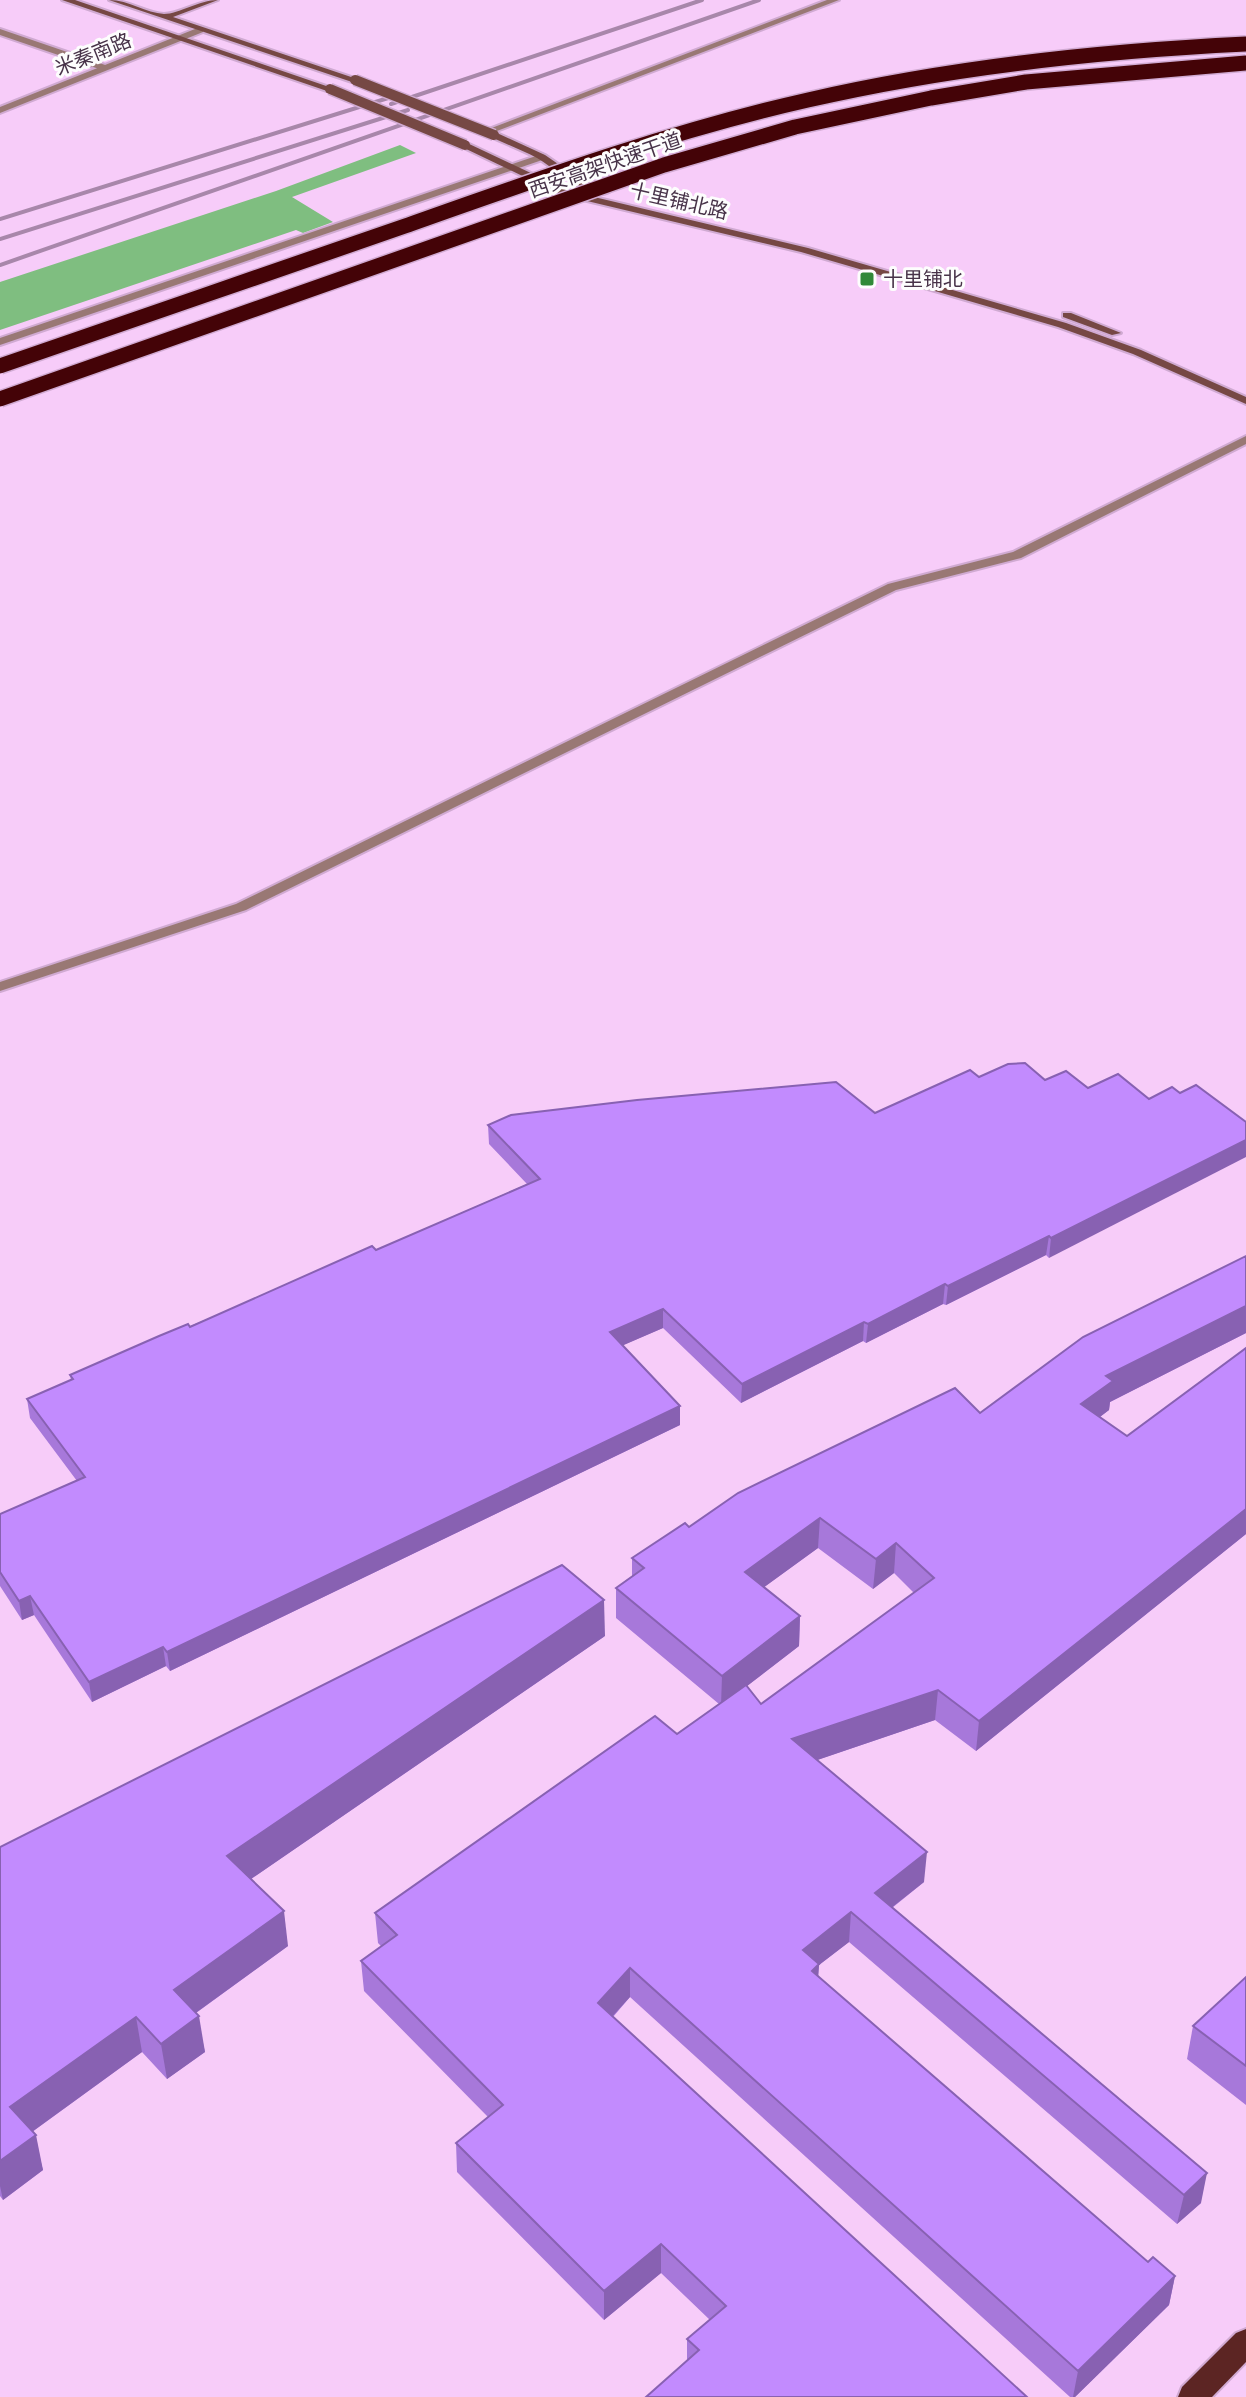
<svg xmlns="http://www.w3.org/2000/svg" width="1246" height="2397" font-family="'Varela Round','Noto Sans SC',sans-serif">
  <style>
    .green { fill: #7fbe80 }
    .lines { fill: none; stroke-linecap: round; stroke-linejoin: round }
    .lane-casing { stroke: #d0aad2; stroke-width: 4 }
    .street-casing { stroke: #d0aad2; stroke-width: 4 }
    .secondary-casing { stroke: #d0aad2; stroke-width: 4 }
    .primary-casing { stroke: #d0aad2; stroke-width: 4 }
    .lane { fill: #997874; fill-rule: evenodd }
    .street { fill: #997874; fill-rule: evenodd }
    .secondary { fill: #764844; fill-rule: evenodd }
    .primary { fill: #5c2523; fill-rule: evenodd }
    .rail { stroke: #a887aa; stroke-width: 4 }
    .secondary-bridge-casing { stroke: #d0aad2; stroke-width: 13; stroke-linecap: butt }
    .highway-bridge-casing { stroke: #d0aad2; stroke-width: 18; stroke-linecap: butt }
    .secondary-bridge { stroke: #764844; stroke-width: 10 }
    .highway-bridge { stroke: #440307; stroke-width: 15 }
    .wall { fill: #a778da; fill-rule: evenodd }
    .shaded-wall { fill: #8861b2 }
    .building { fill: #c28bfe; stroke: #8861b2; stroke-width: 2 }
    .poi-dot { fill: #318939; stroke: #fdfdfd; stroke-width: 3 }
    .labels { text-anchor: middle; stroke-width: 6; stroke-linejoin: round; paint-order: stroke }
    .far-street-label { font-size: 20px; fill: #483349; stroke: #fdfdfd }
    .far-poi-label { font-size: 20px; fill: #483349; stroke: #fdfdfd; text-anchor: start }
  </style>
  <rect width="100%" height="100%" fill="#f7ccf9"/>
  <path class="green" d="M400,145l16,8 -124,44 41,25 -30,11 -7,-3 -296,100v-48l276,-91z"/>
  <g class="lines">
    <g class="lane-casing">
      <g id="lane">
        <path d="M0,29l108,37 2,2 -8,2 -102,-35z"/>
        <path d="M1246,436v8l-225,114 -125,32 -650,320 -246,81v-9l236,-78 652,-320 125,-32z"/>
      </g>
    </g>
    <g class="street-casing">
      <g id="street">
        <path d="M827,0h12l-350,134 -8,-2z"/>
        <path d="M200,27l3,1v4l-203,81v-6z"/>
        <path d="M542,154l5,3 -2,2 -545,186v-7z"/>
      </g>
    </g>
    <g class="secondary-casing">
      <g id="secondary">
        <path d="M62,0h13l260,89 -8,2z"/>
        <path d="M109,0c20,0 37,13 55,14 15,0 35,-14 54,-14l-45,17 187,63 -8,2z"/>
        <path d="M491,133h6l48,22 32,22 32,15c-17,10 -56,-25 -72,-34 -15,-8 -31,-14 -46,-21z"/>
        <path d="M465,142l104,49 239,57 258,75 75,27 105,47v7l-113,-50 -75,-27 -257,-75 -239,-57 -100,-48v-4z"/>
        <path d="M1063,313h8l50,20 -9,2 -49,-18z"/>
      </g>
    </g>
    <g class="primary-casing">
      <path id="primary" d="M1246,2329v33l-34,35h-34l4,-10 54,-54z"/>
    </g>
    <use href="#lane" class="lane"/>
    <use href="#street" class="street"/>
    <use href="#secondary" class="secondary"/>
    <use href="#primary" class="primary"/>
    <g class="rail">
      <path d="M391,104l311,-104"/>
      <path d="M0,219l401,-125"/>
      <path d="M0,239l408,-129"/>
      <path d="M0,265l759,-265"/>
    </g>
    <g class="secondary-bridge-casing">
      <g id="secondary-bridge">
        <path d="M355,80l139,55"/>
        <path d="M330,89l135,56"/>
      </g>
    </g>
    <g class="highway-bridge-casing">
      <g id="highway-bridge">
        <path d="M0,366c135,-47 270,-93 405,-140 133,-47 266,-95 403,-126 144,-33 291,-49 438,-56"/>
        <path d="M0,399l664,-234 131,-38 136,-29 95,-16 220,-19"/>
      </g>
    </g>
    <use href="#secondary-bridge" class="secondary-bridge"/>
    <use href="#highway-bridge" class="highway-bridge"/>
  </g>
  <g class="wall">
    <path d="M979,1077l66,3 43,8 -39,170 -3,-3 -100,50 -3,-1 -77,39 -3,-2 -122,62 -78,-75 -40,17 57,80 -510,246 -4,-5 -74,36 -58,-87 -12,5 -22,-34v-72l77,-33 -47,-63 -3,-19 44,-19 -1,-5 306,-125 151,-66 -38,-40 -1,-19 387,-12z"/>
    <path d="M1246,1256v77l-136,69 -1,8 -9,7 27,19 119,-88v186l-270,217 -41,-31 -118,40 107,122 -32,26 309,295 -24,21 -328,-282 -30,23 -1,11 330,286 27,14 -6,29 -94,92h-5l-440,-400 -17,20 414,380 -340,-36v-22l23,-19 -49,-47 -57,47 -147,-148 -1,-29 32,-26 -124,-126 -3,-30 20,-15 -3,-3 -3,-30 302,-179 42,-30 -103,-86v-30l16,-12v-18l57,-31 291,-114zM818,1548l55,41 21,-16 20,20 -153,111 -14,-18 52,-40 1,-30 -36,-29z"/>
    <path d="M605,1636l-354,243 37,67 -92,67 9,39 -38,27 -25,-27 -110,80 11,38 -40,30 -3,-4v-349z"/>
    <path d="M1246,1977v128l-59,-46 6,-33z"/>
  </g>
  <g class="shaded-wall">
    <path d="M1246,1140v17l-197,101 2,-20z"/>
    <path d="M1049,1236l-3,19 -100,50 2,-19z"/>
    <path d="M945,1284l-2,20 -77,39 2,-19z"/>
    <path d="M1246,1306v27l-136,69 -1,8 -32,24 4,-30 25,-28z"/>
    <path d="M663,1309v19l-53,23v-19z"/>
    <path d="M864,1322l-1,19 -122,62 1,-19z"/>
    <path d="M680,1406v19l-510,246 -3,-19z"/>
    <path d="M1246,1509v25l-270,217 3,-30z"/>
    <path d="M820,1518l-2,30 -74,54 1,-30z"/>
    <path d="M896,1543l-2,30 -21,16 3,-30z"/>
    <path d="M30,1596l4,19 -12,5 -3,-19z"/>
    <path d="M604,1600l1,36 -373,256 -5,-36z"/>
    <path d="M800,1616l-1,30 -78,60 1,-30z"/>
    <path d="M163,1647l3,19 -74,36 -3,-20z"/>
    <path d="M938,1690l-3,30 -144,49 1,-30z"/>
    <path d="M927,1852l-3,30 -52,41 3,-30z"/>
    <path d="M284,1911l4,35 -109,79 -5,-35z"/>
    <path d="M851,1912l-2,30 -30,23 -2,29 -14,-44z"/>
    <path d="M630,1968v29l-32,35v-29z"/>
    <path d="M199,2016l6,36 -38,27 -6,-35z"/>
    <path d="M136,2017l6,35 -124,90 -8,-35z"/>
    <path d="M36,2135l7,35 -40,30 -3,-14v-25z"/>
    <path d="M1207,2173l-6,30 -24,21 7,-29z"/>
    <path d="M661,2244v29l-57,47v-29z"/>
    <path d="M1175,2276l-6,29 -94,92h-2l5,-26z"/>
  </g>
  <g class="building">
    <path d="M1025,1063l20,17 21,-9 22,17 30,-14 31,25 23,-12 8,6 16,-8 50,37v18l-195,98 -2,-2 -101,50 -3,-2 -77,40 -4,-2 -122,62 -79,-75 -53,23 70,74 -513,246 -4,-5 -74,35 -59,-86 -11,5 -19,-29v-58l85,-37 -58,-78 46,-20 -3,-4 89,-39 29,-12 2,3 182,-81 4,4 164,-71 -52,-54 23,-10 126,-15 199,-18 39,31 95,-43 9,7 29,-13z"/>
    <path d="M1246,1256v50l-140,70 7,5 -32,23 46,32 119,-88v161l-267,212 -41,-31 -146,49 135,113 -52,41 332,280 -23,22 -333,-283 -48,38 16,14 -7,7 336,291 5,-5 22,19 -97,95 -448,-403 -32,35 429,394h-381l53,-47 -12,-11 39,-33 -65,-62 -57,47 -148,-148 47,-38 -142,-144 36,-26 -22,-22 280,-197 22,18 69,-49 15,19 173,-126 -38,-35 -20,16 -56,-41 -75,54 55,44 -78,60 -106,-88 28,-20 -12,-10 53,-35 4,4 49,-34 217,-105 25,25 103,-76z"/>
    <path d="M562,1565l42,35 -377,256 57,55 -110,79 25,26 -38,28 -25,-27 -126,90 26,28 -36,26v-314z"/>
    <path d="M1246,1977v89l-53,-40z"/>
  </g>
  <rect class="poi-dot" x="859" y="271" width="16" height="16" rx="4"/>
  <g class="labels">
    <g class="far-street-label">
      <text transform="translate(93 54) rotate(-22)" y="7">米秦南路</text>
      <text transform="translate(605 165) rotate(-19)" y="7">西安高架快速干道</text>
      <text transform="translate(679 201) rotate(13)" y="7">十里铺北路</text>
    </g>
    <g class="far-poi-label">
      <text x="883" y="286">十里铺北</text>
    </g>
  </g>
</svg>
